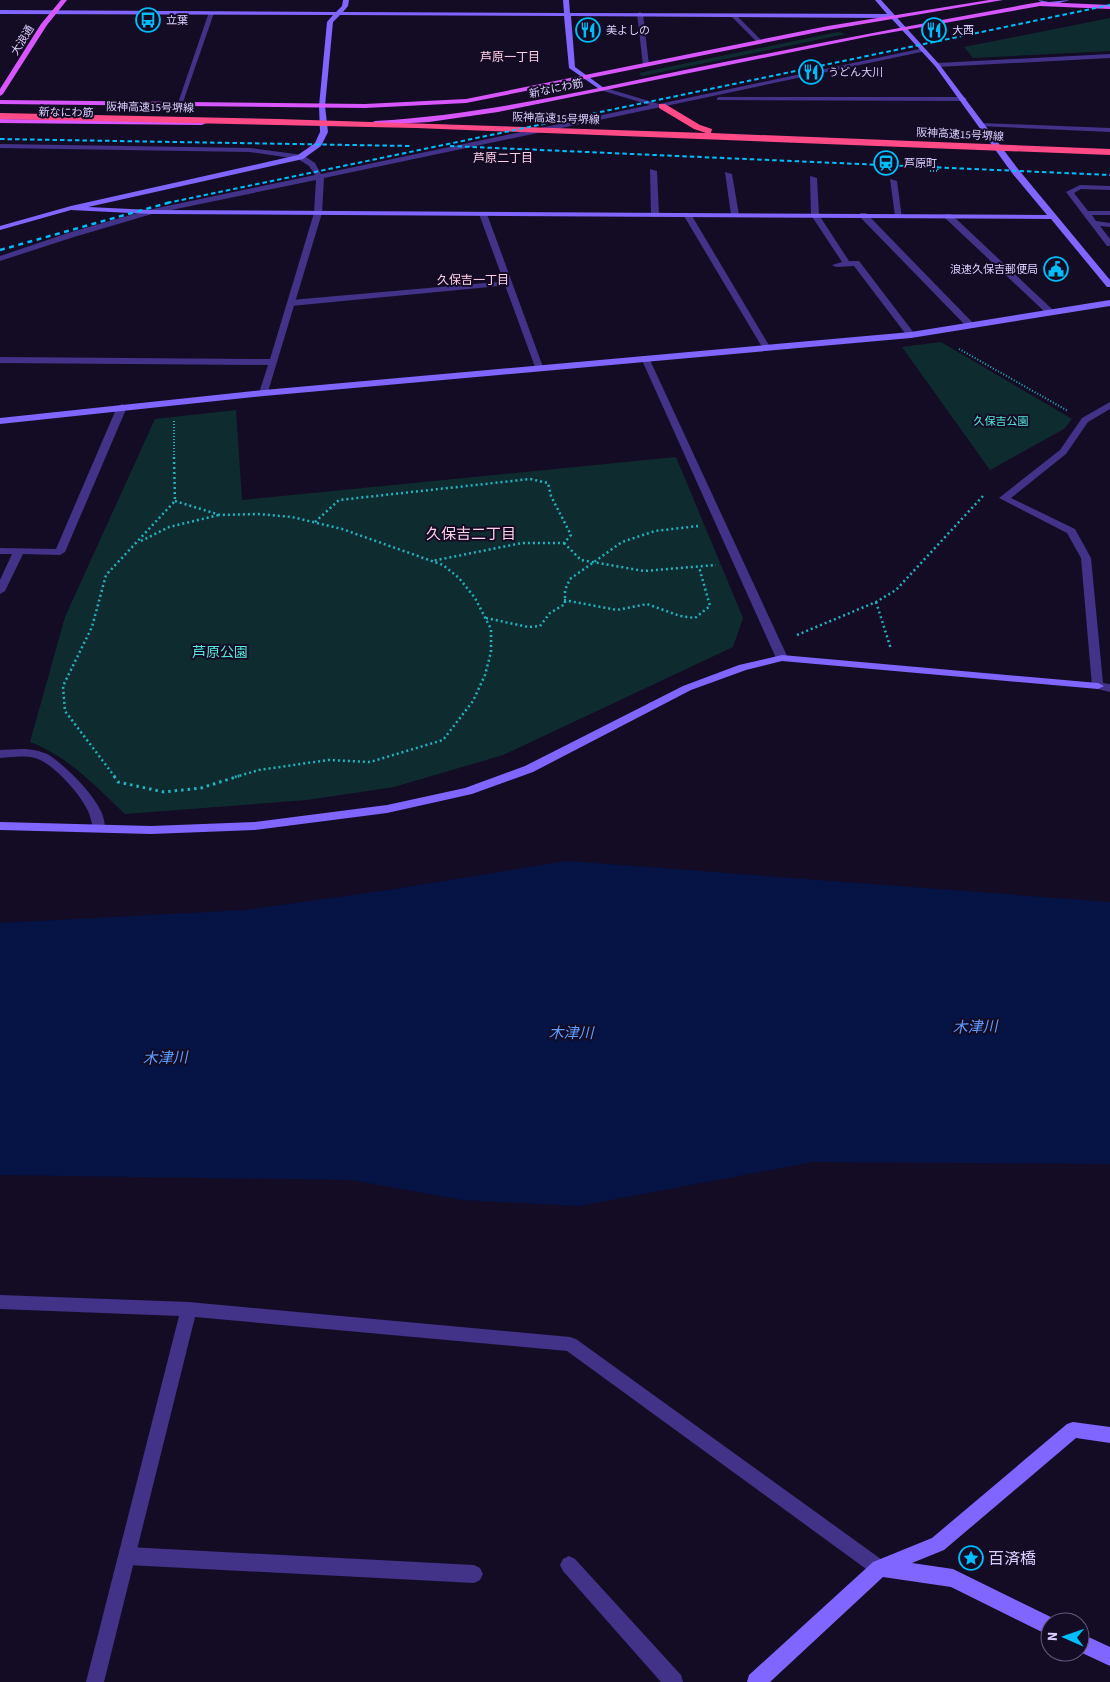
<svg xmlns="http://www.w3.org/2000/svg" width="1110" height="1682" font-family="'Source Sans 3','Noto Sans JP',sans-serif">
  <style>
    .green { fill: #0e2c2f }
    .water { fill: #051345 }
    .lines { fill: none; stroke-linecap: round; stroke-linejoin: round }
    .path-far2 { stroke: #23b3c0; stroke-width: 2; stroke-dasharray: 1 2; stroke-linecap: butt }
    .path-far1 { stroke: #23b3c0; stroke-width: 2.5; stroke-dasharray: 2 3; stroke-linecap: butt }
    .path { stroke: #23b3c0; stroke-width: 3; stroke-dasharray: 2.5 4; stroke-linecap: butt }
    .lane { fill: #423288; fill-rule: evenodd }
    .street { fill: #423288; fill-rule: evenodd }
    .secondary { fill: #8066ff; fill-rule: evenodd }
    .primary { fill: #d856ff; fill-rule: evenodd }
    .highway { fill: #ff4a88; fill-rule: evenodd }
    .rail-far1 { stroke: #00befa; stroke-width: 2; stroke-dasharray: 4.5 3; stroke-linecap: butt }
    .rail { stroke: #00befa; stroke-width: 2.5; stroke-dasharray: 5 4.5; stroke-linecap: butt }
    .labels { text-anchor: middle; stroke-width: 4; stroke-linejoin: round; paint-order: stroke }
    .far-poi-label { font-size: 11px; fill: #dccfff; stroke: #140c25; text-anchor: start }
    .far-street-label { font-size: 11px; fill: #dccfff; stroke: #140c25 }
    .far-park-label { font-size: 11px; fill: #50ebda; stroke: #140c25 }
    .far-neighbourhood-label { font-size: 12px; fill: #ffd1e8; stroke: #140c25 }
    .park-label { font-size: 14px; fill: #50ebda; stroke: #140c25 }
    .neighbourhood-label { font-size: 15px; fill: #ffd1e8; stroke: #140c25 }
    .water-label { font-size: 15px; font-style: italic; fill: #5d9dff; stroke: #140c25 }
    .near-poi-label { font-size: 16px; fill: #dccfff; stroke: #140c25; text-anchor: start }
  </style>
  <rect width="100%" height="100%" fill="#140c25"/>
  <g class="green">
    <path d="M1110,18v33l-137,7 -9,-11z"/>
    <path d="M838,32l8,2 -204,42 -3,-3z"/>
    <path d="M941,342l131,77 -8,10 -74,41 -88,-123z"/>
    <path d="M236,410l6,90 434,-43 67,161 -10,29 -230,108 -109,32 -87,13 -182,14c-30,-28 -57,-58 -95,-72l35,-125 90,-198z"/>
  </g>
  <path class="water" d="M567,861l543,41v262l-297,-2 -234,44 -117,-6 -110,-20 -352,-5v-252l245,-13 143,-20z"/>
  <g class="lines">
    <g class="path-far2">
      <path d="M930,171h8l-1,-6"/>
      <path d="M959,349l109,62"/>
      <path d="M174,421v37"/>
    </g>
    <g class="path-far1">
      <path d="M174,457l1,44"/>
      <path d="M175,501l45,14 38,-1 34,3 50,12 101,36 16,13 16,20 16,31v23l-6,23 -12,26 -30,39 -73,22 -42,-2 -69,10 -24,7"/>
      <path d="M315,522l24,-22 191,-21 18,4 3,13 20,39 -7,8h-42l-90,18"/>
      <path d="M141,541l28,-14 50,-12"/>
      <path d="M564,543l17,17 63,11 72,-6"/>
      <path d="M564,600l53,10 30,-6 33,12 15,2 15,-12 -11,-39"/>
      <path d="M876,602l15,47"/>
      <path d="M486,618l42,9 12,-1 10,-13 15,-9v-14l5,-11 52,-37 33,-11 43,-5"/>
      <path d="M797,635l79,-33 20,-12 87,-94"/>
      <path d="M115,777l-50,-66 -2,-25 29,-59 14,-52 69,-74"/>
    </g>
    <path class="path" d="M114,776l4,6 46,10 37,-4 38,-12"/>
    <g class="lane">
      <path d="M650,169l7,2 2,44 -4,2 -4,-2z"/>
      <path d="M725,172l7,2 7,41 -4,2 -4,-2z"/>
      <path d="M810,176l7,2 2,37 30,46h10l55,72v4h-6l-54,-71 -18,1 -4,-2 10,-3 -31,-47z"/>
      <path d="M890,179l7,2 5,37 -7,-2z"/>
      <path d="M1080,185l30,1v4l-29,-1 -7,4 14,18h22v4h-18l4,6 14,2v4l-10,-1 10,13v7h-3l-41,-54z"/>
      <path d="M508,281l4,2 -1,2 -220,21 -4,-3 4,-3z"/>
      <path d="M122,404l5,3 -62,145 -5,3 -37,-1 -18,37 -5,3v-14l12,-26h-12v-6l56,1 61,-142z"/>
      <path d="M128,1547l346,18 6,3 3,6 -3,6 -6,3 -346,-18 -6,-3 -3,-6 3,-6z"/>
      <path d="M569,1556l6,3 106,116 2,7h-22l-98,-111 -3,-6 3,-6z"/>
    </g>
    <g class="street">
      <path d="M209,12l5,1 -32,92 -5,1z"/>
      <path d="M640,12l3,2 6,51 -3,2 -3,-2 -6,-51z"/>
      <path d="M731,14h4l27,27v2h-4l-27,-27z"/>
      <path d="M924,48l2,3 -602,127 -2,35 -55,182 -8,-2 9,-28 -268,-2v-6l270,2 44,-146 2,-33 -164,34 -78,23 -74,24v-5l68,-23 80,-23 167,-35 -6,-9 -11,-7 -48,-7 -250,-4v-4l250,4 53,7 12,8 6,11 329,-69 -50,-15 -1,-1 3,-2 57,17z"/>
      <path d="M1110,54v4l-173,9 -3,-2 3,-2z"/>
      <path d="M719,97h245l3,2 -3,2 -247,-1v-2z"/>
      <path d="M981,123l129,5v4l-131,-6 -2,-1z"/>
      <path d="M480,212l7,2 56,153 -1,2 -7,-2 -56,-153z"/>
      <path d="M860,213h6l107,110v4h-6l-107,-110z"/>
      <path d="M685,214l7,2 78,131 -1,2 -7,-2 -78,-131z"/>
      <path d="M945,214h6l102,96v4h-6l-102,-96z"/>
      <path d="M642,356l7,2 139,300 -2,2h-8l-2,-2 -135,-300z"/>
      <path d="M1110,402v7l-22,13 -22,32 -55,44 64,31 16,29 12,125 7,1v8l-16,-4 -2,-2 -11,-128 -14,-25 -68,-35 61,-48 22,-32z"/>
      <path d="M22,749c9,0 19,2 27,6 16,10 65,56 54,76h-8c-4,-7 -4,-15 -8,-22 -8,-16 -34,-46 -52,-51 -11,-3 -24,-1 -35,0v-8z"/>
      <path d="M0,1295l189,7 381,35 6,2 309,223 3,6 -3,6 -6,3 -6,-3 -306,-223 -372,-34 -91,365h-18l93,-366 -179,-7z"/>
    </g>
    <g class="secondary">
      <path d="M343,0h6l-1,6 -5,6 221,1 -1,-13h6l1,13 317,1 -12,-14h6l58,64 79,105 92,111v7h-3l-56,-68 -900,-5 -80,-4 -71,20v-4l71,-20 227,-51 17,-12 5,-11 -1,-26 8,-84 6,-7 -333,-1v-4l336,2 6,-6zM340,15l224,1 5,52 33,23 3,-2 -1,-1 -29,-21 -4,-51 320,2 44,48 77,107 35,42 -896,-5 -63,-3 215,-48 18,-13 7,-14 -3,-26 8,-84z"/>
      <path d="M1038,0l11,2 21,-2 -22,6z"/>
      <path d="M1110,300v6l-199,32 -647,58 -264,28v-6l264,-28 647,-58z"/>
      <path d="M782,655l316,28 6,3 -6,3 -316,-28 -36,9 -55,20 -158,82 -61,22 -85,19 -132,17 -104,4 -151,-4v-8l151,4 104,-4 132,-17 78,-17 60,-22 158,-80 56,-21z"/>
      <path d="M1073,1422l37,5v16l-34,-5 -132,112 -32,13 41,6 104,51v2h-7v14l-99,-49 -68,-10 -113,105h-23l2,-7 124,-113 59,-24 135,-114z"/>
      <path d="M1080,1633l30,14v19l-30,-14z"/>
    </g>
    <g class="primary">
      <path d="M61,0h6l-20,25 -44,69 -3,2v-7l41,-65z"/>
      <path d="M989,0h14l-175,30 -362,73 -101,5 -365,-4v-4l365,4 101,-5 362,-73z"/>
      <path d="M1040,2l70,3v4l-70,-3 -169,30 -373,76 -69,10 -54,3 -4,-2 4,-2c104,-6 204,-29 305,-50 120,-24 240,-48 360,-69z"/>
      <path d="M0,119l202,2 4,2 -4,2 -202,-2z"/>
    </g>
    <path class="highway" d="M659,104h6l35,21 12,4 -1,4 399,16v6l-694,-27 -416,-9v-6l278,6 428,14 -12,-4 -35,-21z"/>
    <g class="rail-far1">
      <path d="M0,139l410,7"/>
      <path d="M450,146l660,29"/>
      <path d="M167,203l943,-198"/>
    </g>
    <path class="rail" d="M0,250l171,-48"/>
  </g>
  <defs>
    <g id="bus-ring" transform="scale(1.25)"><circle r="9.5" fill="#140c25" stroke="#00befa" stroke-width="1.5"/><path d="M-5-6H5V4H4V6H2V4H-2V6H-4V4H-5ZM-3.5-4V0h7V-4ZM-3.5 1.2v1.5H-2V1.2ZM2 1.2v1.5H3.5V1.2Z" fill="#00befa"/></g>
    <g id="restaurant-ring" transform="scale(1.25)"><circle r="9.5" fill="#140c25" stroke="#00befa" stroke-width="1.5"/><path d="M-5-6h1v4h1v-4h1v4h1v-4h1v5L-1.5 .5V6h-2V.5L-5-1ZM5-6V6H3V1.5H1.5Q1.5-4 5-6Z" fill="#00befa"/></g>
    <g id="station-ring" transform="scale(1.25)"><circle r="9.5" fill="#140c25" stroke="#00befa" stroke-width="1.5"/><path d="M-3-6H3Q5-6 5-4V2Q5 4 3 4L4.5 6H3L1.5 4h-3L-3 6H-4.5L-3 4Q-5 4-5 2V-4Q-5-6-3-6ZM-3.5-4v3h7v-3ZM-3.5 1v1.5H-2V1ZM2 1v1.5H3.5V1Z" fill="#00befa"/></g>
    <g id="civic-ring" transform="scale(1.25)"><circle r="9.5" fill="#140c25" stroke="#00befa" stroke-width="1.5"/><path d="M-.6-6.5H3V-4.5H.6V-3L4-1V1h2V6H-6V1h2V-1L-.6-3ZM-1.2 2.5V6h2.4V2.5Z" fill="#00befa"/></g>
    <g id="sight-ring" transform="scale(1.25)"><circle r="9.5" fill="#140c25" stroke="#00befa" stroke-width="1.5"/><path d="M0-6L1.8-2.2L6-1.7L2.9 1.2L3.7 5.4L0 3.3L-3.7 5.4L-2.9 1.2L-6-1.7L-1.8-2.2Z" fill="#00befa"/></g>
  </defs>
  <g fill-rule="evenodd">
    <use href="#bus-ring" x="148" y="20"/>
    <use href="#restaurant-ring" x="588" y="30"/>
    <use href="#restaurant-ring" x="934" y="30"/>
    <use href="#restaurant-ring" x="811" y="72"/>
    <use href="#station-ring" x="886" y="163"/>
    <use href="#civic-ring" x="1056" y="269"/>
    <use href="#sight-ring" x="971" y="1558"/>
  </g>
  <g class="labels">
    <g class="far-poi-label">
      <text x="166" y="24">立葉</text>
      <text x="606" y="34">美よしの</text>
      <text x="952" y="34">大西</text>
      <text x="828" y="76">うどん大川</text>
      <text x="904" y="167">芦原町</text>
      <text x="1038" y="273" text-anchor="end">浪速久保吉郵便局</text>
    </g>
    <g class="far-street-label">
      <text transform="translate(22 40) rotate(-58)" y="4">大浪通</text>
      <text transform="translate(556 88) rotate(-12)" y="4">新なにわ筋</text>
      <text transform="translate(150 107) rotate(1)" y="4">阪神高速15号堺線</text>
      <text transform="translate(66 112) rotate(1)" y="4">新なにわ筋</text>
      <text transform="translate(556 118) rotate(2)" y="4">阪神高速15号堺線</text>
      <text transform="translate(960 134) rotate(3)" y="4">阪神高速15号堺線</text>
    </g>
    <g class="far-park-label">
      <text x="1001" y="425">久保吉公園</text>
    </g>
    <g class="far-neighbourhood-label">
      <text x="510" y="61">芦原一丁目</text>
      <text x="503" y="162">芦原二丁目</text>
      <text x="473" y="284">久保吉一丁目</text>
    </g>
    <g class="park-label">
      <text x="220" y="657">芦原公園</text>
    </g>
    <g class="neighbourhood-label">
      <text x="471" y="539">久保吉二丁目</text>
    </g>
    <g class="water-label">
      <text transform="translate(975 1027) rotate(-2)" y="5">木津川</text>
      <text x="571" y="1038">木津川</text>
      <text transform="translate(165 1058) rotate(-2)" y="5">木津川</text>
    </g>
    <g class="near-poi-label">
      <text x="988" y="1564">百済橋</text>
    </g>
  </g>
  <g transform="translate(1065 1637) rotate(272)"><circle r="24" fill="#140c25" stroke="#645a7c"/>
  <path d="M0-4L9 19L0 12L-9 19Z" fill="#00befa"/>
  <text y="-8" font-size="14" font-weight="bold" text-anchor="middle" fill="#dccfff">N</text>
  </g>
</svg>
